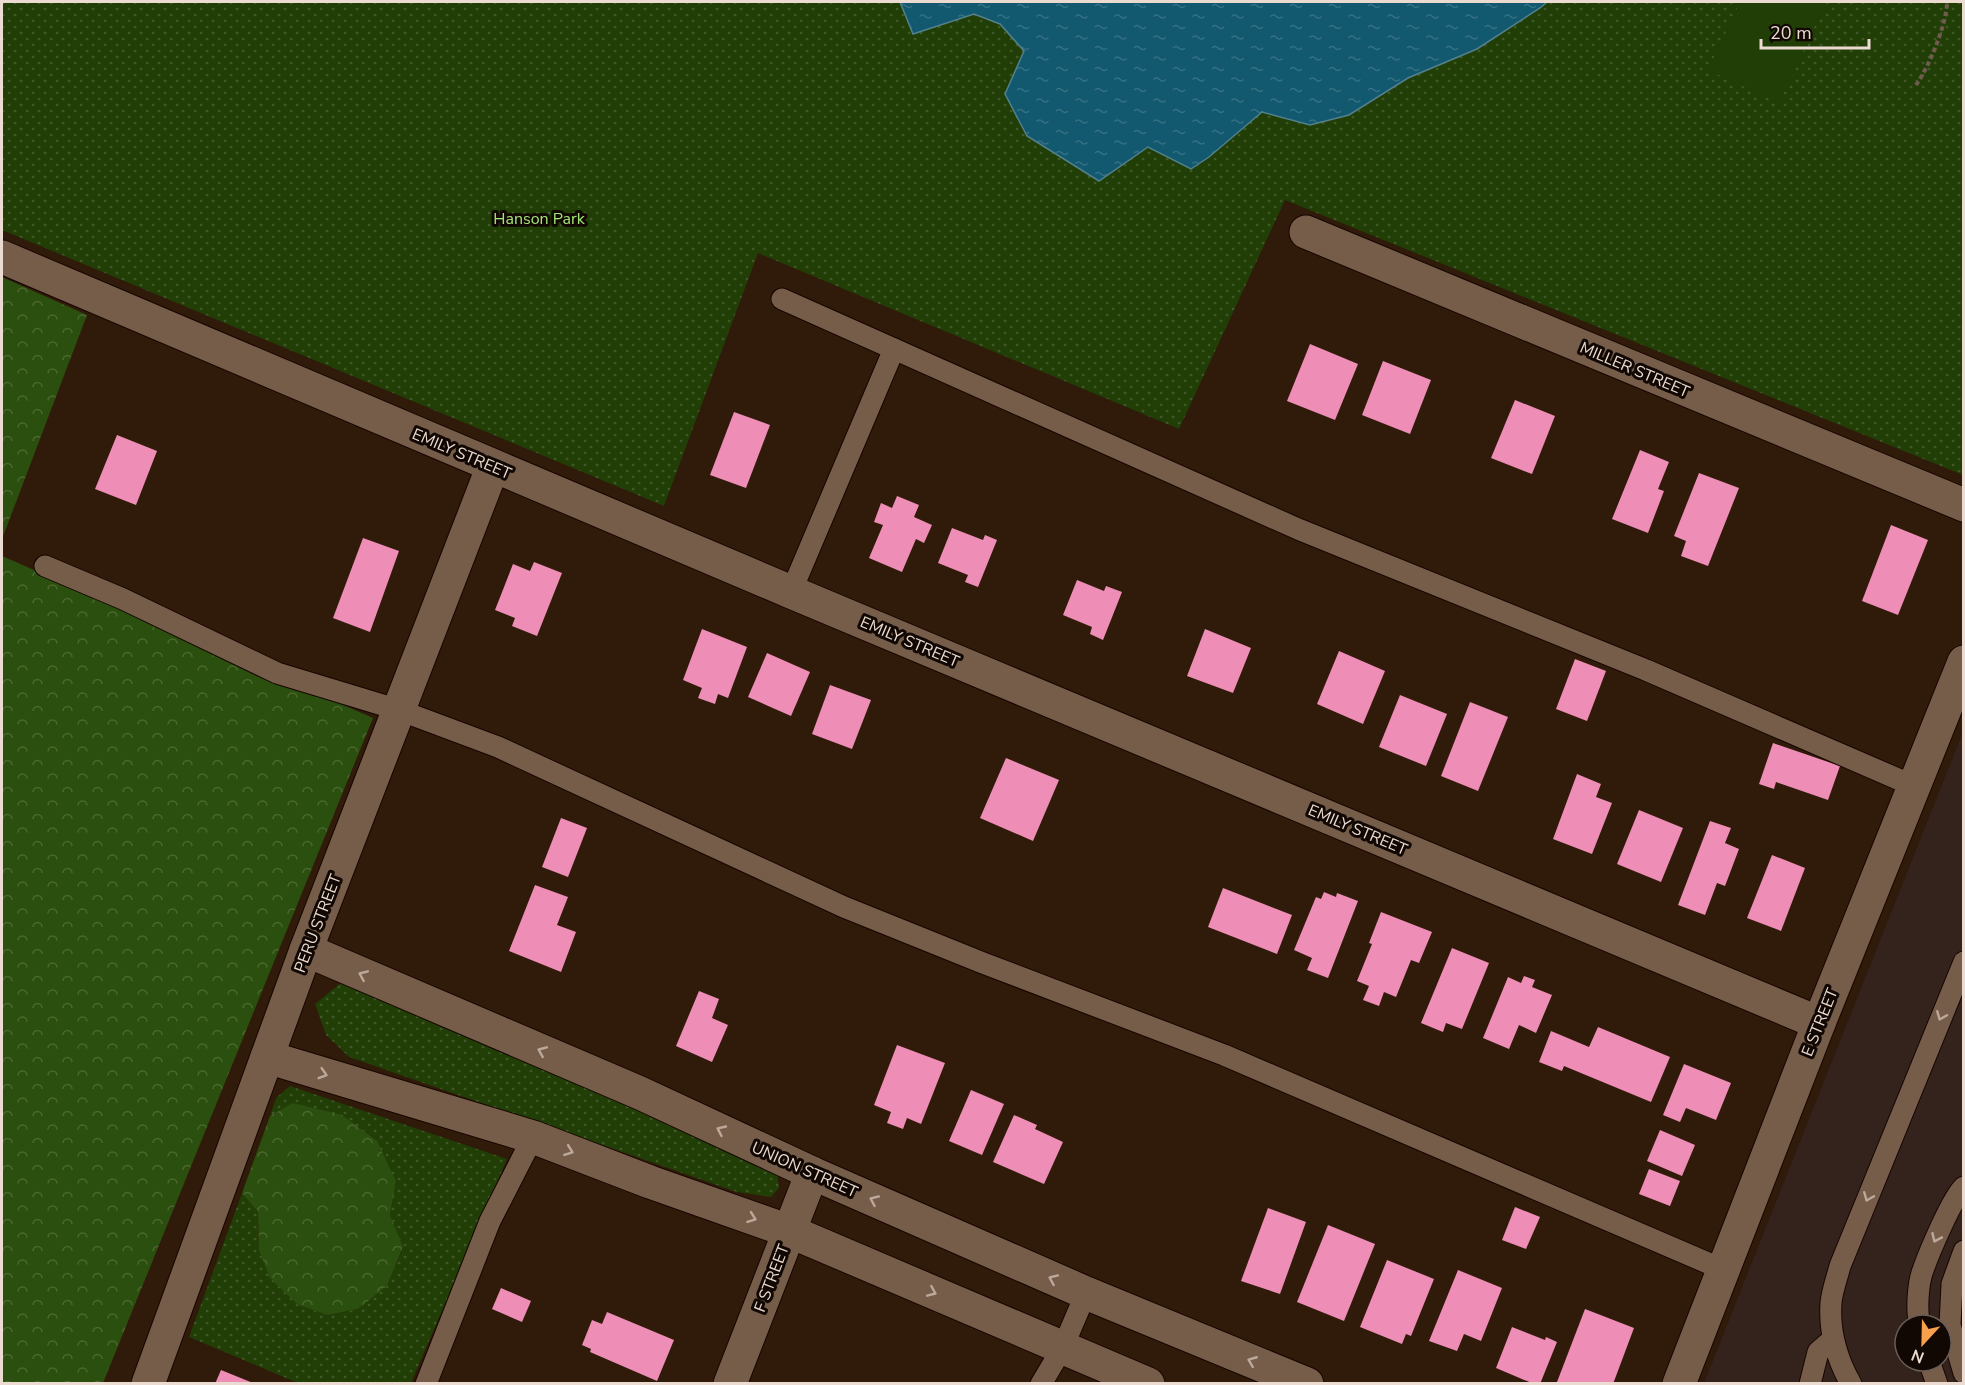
<svg xmlns="http://www.w3.org/2000/svg" width="1965" height="1385" font-family="'Nunito Sans',sans-serif">
  <style>
    .commercial { fill: #34221d; fill-rule: evenodd }
    .grass { fill: url(#grass-dots) }
    .forest { fill: url(#forest-crowns) }
    .pitch { fill: #203e06 }
    .water { fill: url(#water-ripples); stroke: #53808d; stroke-width: 1.5 }
    .building { fill: #ee8eb7 }
    .lines { fill: none; stroke-linecap: round; stroke-linejoin: round }
    .service-casing { stroke: #170500; stroke-width: 23 }
    .minor-casing { stroke: #170500; stroke-width: 35 }
    .path { stroke: #705c4e; stroke-width: 4; stroke-dasharray: 4.5 3; stroke-linecap: butt }
    .service { stroke: #765d4a; stroke-width: 21 }
    .minor { stroke: #765d4a; stroke-width: 33 }
    .oneway { stroke: #bca99b }
    .labels { text-anchor: middle; stroke-width: 6; stroke-linejoin: round; paint-order: stroke }
    .park-label { font-size: 16px; fill: #a3e478; stroke: #110803 }
    .street-label { font-size: 16px; fill: #ebdbd1; stroke: #110803 }
  </style>
  <defs>
    <pattern id="grass-dots" width="8" height="8" patternUnits="userSpaceOnUse" patternTransform="scale(1.5)"><rect width="8" height="8" fill="#203e06"/><path d="M2 2h.1M6 6h.1" fill="none" stroke="#415929" stroke-width="1.8" stroke-linecap="round"/></pattern>
    <pattern id="forest-crowns" width="20" height="18" patternUnits="userSpaceOnUse" patternTransform="scale(1.5)"><rect width="20" height="18" fill="#2b4f0e"/><path d="M2 6a3 3 0 1 1 6 0M12 15a3 3 0 1 1 6 0" fill="none" stroke="#4a6830"/></pattern>
    <pattern id="water-ripples" width="26" height="14" patternUnits="userSpaceOnUse" patternTransform="scale(1.5)"><rect width="26" height="14" fill="#125970"/><path d="M2 4q2-2 4 0t4 0M15 11q2-2 4 0t4 0" fill="none" stroke="#357083"/></pattern>
  </defs>
  <rect width="100%" height="100%" fill="#301a09"/>
  <path class="commercial" d="M1963,732v651h-259zM1905,1325h36v36h-36z"/>
  <g class="grass">
    <path d="M2,2h1961v473l-678,-275 -106,229 -421,-176 -94,253 -662,-276z"/>
    <path d="M343,981l52,18 382,174 2,15 -8,9 -34,-5 -388,-135 -23,-22 -11,-31z"/>
    <path d="M290,1086l217,73 -96,224h-113l-109,-46 53,-144 16,19 1,38 39,55 30,10 30,-6 29,-23 16,-38 -13,-33 6,-34 -103,-77 -23,12 6,-18z"/>
  </g>
  <g class="forest">
    <path d="M2,277l85,38 -85,224z"/>
    <path d="M2,556l371,162 -270,665h-101z"/>
    <path d="M293,1103l49,12 35,26 19,40 -6,34 13,32 -16,39 -29,23 -30,6 -30,-10 -28,-27 -11,-28 -1,-38 -16,-19 28,-77z"/>
  </g>
  <path class="pitch" d="M1740,2h86l-47,101 -71,-33z"/>
  <path class="water" d="M900,2h647l-7,6 -63,41 -69,29 -59,37 -39,10 -48,-13 -53,45 -18,12 -43,-22 -49,34 -72,-45 -22,-42 19,-43 -24,-27 -26,-10 -61,20z"/>
  <g class="building">
    <path d="M1310,344l48,20 -23,56 -48,-19z"/>
    <path d="M1383,361l48,19 -21,54 -48,-19z"/>
    <path d="M1515,400l40,16 -23,58 -41,-16z"/>
    <path d="M734,412l36,13 -24,63 -36,-13z"/>
    <path d="M117,435l40,16 -21,54 -41,-16z"/>
    <path d="M1640,450l29,12 -11,27 6,2 -16,42 -36,-14z"/>
    <path d="M1699,473l40,15 -31,78 -27,-10 5,-15 -12,-5z"/>
    <path d="M897,496l22,9 -5,12 18,8 -8,18 -8,-4 -14,33 -33,-14 14,-33 -9,-3 7,-19 11,5z"/>
    <path d="M1891,525l37,15 -30,75 -36,-14z"/>
    <path d="M952,528l31,12 2,-5 12,5 -19,47 -13,-5 3,-7 -30,-12z"/>
    <path d="M363,538l36,13 -29,81 -37,-14z"/>
    <path d="M534,562l28,11 -25,63 -25,-10 3,-8 -20,-8 18,-46 17,7z"/>
    <path d="M1077,580l27,11 2,-5 16,6 -19,48 -13,-6 2,-7 -29,-12z"/>
    <path d="M702,629l45,18 -19,51 -10,-4 -3,10 -17,-6 4,-10 -19,-8z"/>
    <path d="M1205,629l46,19 -18,45 -46,-17z"/>
    <path d="M1339,651l46,20 -22,53 -46,-20z"/>
    <path d="M767,653l43,19 -19,44 -43,-19z"/>
    <path d="M1575,659l31,12 -19,50 -31,-12z"/>
    <path d="M830,685l41,15 -19,49 -40,-15z"/>
    <path d="M1400,695l47,19 -21,52 -47,-19z"/>
    <path d="M1470,702l38,15 -30,74 -37,-15z"/>
    <path d="M1773,743l67,23 -12,34 -52,-18 -2,7 -15,-5z"/>
    <path d="M1006,758l53,22 -26,61 -53,-23z"/>
    <path d="M1577,774l24,10 -5,13 16,6 -20,51 -39,-15z"/>
    <path d="M1639,810l44,18 -22,54 -44,-18z"/>
    <path d="M561,818l26,10 -19,49 -26,-10z"/>
    <path d="M1710,821l21,7 -6,15 14,6 -14,37 -8,-3 -12,32 -27,-10z"/>
    <path d="M1772,855l33,13 -24,63 -34,-13z"/>
    <path d="M535,885l33,12 -11,28 19,7 -15,40 -52,-21z"/>
    <path d="M1223,888l69,27 -15,39 -69,-27z"/>
    <path d="M1324,892l12,5 1,-4 21,8 -30,77 -21,-8 5,-12 -18,-8 22,-53 5,2z"/>
    <path d="M1381,912l51,20 -13,31 -8,-3 -15,37 -12,-5 -5,14 -16,-6 6,-14 -12,-5 15,-37 -3,-1z"/>
    <path d="M1452,948l37,15 -27,66 -16,-6 -3,9 -22,-9z"/>
    <path d="M1524,976l11,4 -3,7 20,8 -16,38 -17,-8 -10,24 -26,-11 25,-61 13,6z"/>
    <path d="M699,991l20,8 -7,19 16,7 -16,37 -36,-16z"/>
    <path d="M1598,1027l72,30 -19,45 -87,-36 -2,5 -23,-9 12,-31 38,16z"/>
    <path d="M897,1045l48,18 -24,61 -14,-6 -4,11 -16,-6 4,-11 -17,-7z"/>
    <path d="M1684,1064l47,19 -15,37 -30,-12 -6,14 -17,-7z"/>
    <path d="M971,1090l33,14 -22,51 -33,-14z"/>
    <path d="M1014,1115l23,10 -2,4 28,13 -19,42 -51,-22z"/>
    <path d="M1660,1130l35,15 -13,31 -35,-15z"/>
    <path d="M1649,1169l31,12 -10,25 -31,-12z"/>
    <path d="M1515,1207l25,10 -14,32 -24,-9z"/>
    <path d="M1268,1208l38,14 -26,72 -39,-13z"/>
    <path d="M1328,1225l47,19 -31,77 -47,-19z"/>
    <path d="M1387,1260l47,19 -23,57 -5,-2 -4,10 -42,-17z"/>
    <path d="M1458,1270l44,18 -21,53 -17,-7 -7,17 -28,-10z"/>
    <path d="M501,1288l30,13 -9,21 -30,-13z"/>
    <path d="M1585,1309l49,19 -21,56 -56,-2z"/>
    <path d="M607,1312l67,28 -17,41 -67,-29 1,-3 -9,-4 10,-25 10,4z"/>
    <path d="M1512,1327l33,13 1,-3 11,5 -17,42h-6l-38,-16z"/>
    <path d="M221,1370l32,13v1h-38z"/>
  </g>
  <g class="lines">
    <g class="service-casing">
      <g id="service">
        <path d="M782,299l516,230 348,141 268,116"/>
        <path d="M45,566l78,33 154,74 122,37 99,37 346,160 139,56 241,92 500,215"/>
        <path d="M791,592l103,-243"/>
        <path d="M1964,1251l-12,33 -2,41 14,48"/>
        <path d="M1920,1325c-4,-14 -2,-42 3,-55 6,-17 29,-72 41,-83"/>
        <path d="M1929,1361l8,23"/>
        <path d="M426,1384l64,-163 43,-84"/>
        <path d="M1041,1384l22,-37 23,-54"/>
        <path d="M1810,1384l8,-32 15,-13"/>
        <path d="M1851,1384c-14,-25 -22,-53 -20,-81 1,-12 6,-25 9,-37l124,-304"/>
      </g>
    </g>
    <g class="minor-casing">
      <g id="minor">
        <path d="M1306,232l658,273"/>
        <path d="M2,257l789,335 1028,431"/>
        <path d="M306,950l334,143 172,80 274,120 221,91"/>
        <path d="M267,1057l266,80 117,45 139,49 359,153"/>
        <path d="M148,1384l158,-434 187,-484"/>
        <path d="M730,1384l82,-211"/>
        <path d="M1679,1384l140,-361 145,-361"/>
      </g>
    </g>
    <path class="path" d="M1916,85c13,-18 31,-62 31,-83"/>
    <use href="#service" class="service"/>
    <use href="#minor" class="minor"/>
  </g>
  <defs><path id="oneway-chevron" d="M-2-3.5L2.5 0L-2 3.5" fill="none" stroke-width="1.6" stroke-linecap="round" stroke-linejoin="round" transform="scale(1.5)"/></defs>
  <g class="oneway">
    <use href="#oneway-chevron" transform="translate(363 975) rotate(-157)"/>
    <use href="#oneway-chevron" transform="translate(1941 1016) rotate(112)"/>
    <use href="#oneway-chevron" transform="translate(542 1051) rotate(-157)"/>
    <use href="#oneway-chevron" transform="translate(323 1074) rotate(17)"/>
    <use href="#oneway-chevron" transform="translate(721 1130) rotate(-155)"/>
    <use href="#oneway-chevron" transform="translate(569 1151) rotate(21)"/>
    <use href="#oneway-chevron" transform="translate(1868 1197) rotate(112)"/>
    <use href="#oneway-chevron" transform="translate(874 1200) rotate(-156)"/>
    <use href="#oneway-chevron" transform="translate(752 1218) rotate(20)"/>
    <use href="#oneway-chevron" transform="translate(1936 1238) rotate(114)"/>
    <use href="#oneway-chevron" transform="translate(1053 1279) rotate(-156)"/>
    <use href="#oneway-chevron" transform="translate(932 1292) rotate(23)"/>
    <use href="#oneway-chevron" transform="translate(1252 1361) rotate(-158)"/>
  </g>
  <g class="labels">
    <g class="park-label">
      <text x="539" y="224">Hanson Park</text>
    </g>
    <g class="street-label">
      <text transform="translate(1635 369) rotate(23)" y="6">MILLER STREET</text>
      <text transform="translate(462 453) rotate(23)" y="6">EMILY STREET</text>
      <text transform="translate(910 641) rotate(23)" y="6">EMILY STREET</text>
      <text transform="translate(1358 829) rotate(23)" y="6">EMILY STREET</text>
      <text transform="translate(317 923) rotate(-69)" y="6">PERU STREET</text>
      <text transform="translate(1819 1022) rotate(-68)" y="6">E STREET</text>
      <text transform="translate(805 1169) rotate(24)" y="6">UNION STREET</text>
      <text transform="translate(771 1278) rotate(-69)" y="6">F STREET</text>
    </g>
  </g>
  <rect width="1965" height="1385" fill="none" stroke="#ebdbd1" stroke-width="6"/>
  <g transform="translate(1923 1343) rotate(202)"><circle r="28" fill="#110803" stroke="#685c55" stroke-width="1.5"/>
  <path d="M0-4.5L10 22L0 15L-10 22Z" fill="#f9a04d"/>
  <text y="-9" font-size="16" font-weight="bold" text-anchor="middle" fill="#ebdbd1">N</text>
  </g>
  <path d="M1761 39v9h108v-9" fill="none" stroke="#ebdbd1" stroke-width="3"/>
  <text x="1770" y="39" font-size="18" fill="#ebdbd1" stroke="#110803" stroke-width="4.5" paint-order="stroke">20 m</text>
</svg>
